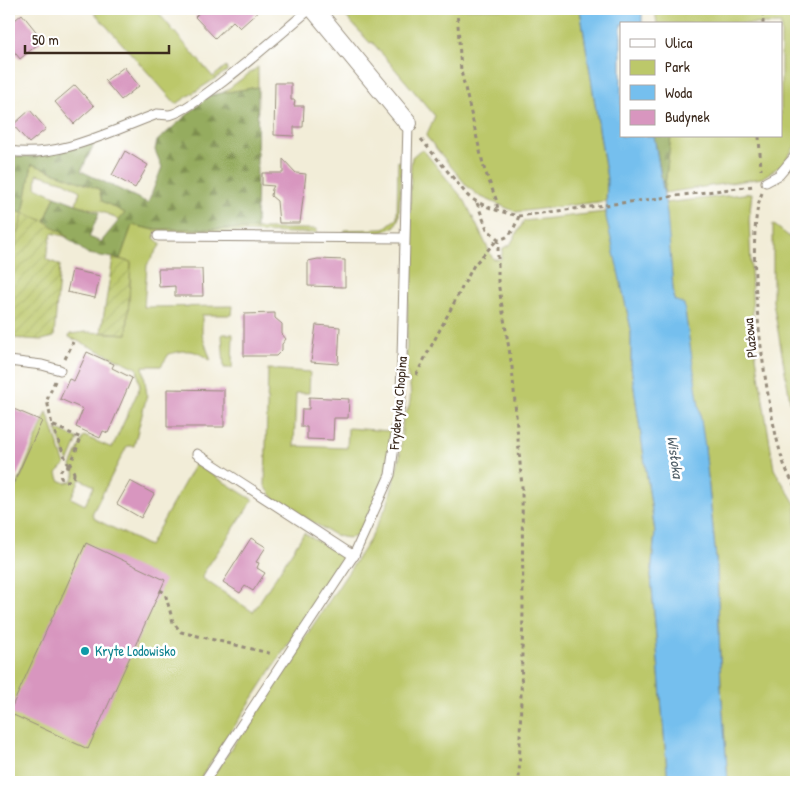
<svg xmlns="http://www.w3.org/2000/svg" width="805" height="791" font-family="'Patrick Hand',sans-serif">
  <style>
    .green { fill: #bcc86a; stroke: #7c7944; fill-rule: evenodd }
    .forest { fill: url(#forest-firs); stroke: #686b3e }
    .garden { fill: url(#garden-furrows); stroke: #7c7944 }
    .water { fill: #75bfee; stroke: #587486 }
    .building { fill: #d896bf }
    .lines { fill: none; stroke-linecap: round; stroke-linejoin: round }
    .service-casing { stroke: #968c7b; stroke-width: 11 }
    .minor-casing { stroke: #968c7b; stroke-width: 20 }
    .path { stroke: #968c7b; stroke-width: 3; stroke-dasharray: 4 4; stroke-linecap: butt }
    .service { stroke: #fff; stroke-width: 9 }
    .minor { stroke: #fff; stroke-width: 18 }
    .culture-dot { fill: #0f9aa8; stroke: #fff; stroke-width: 2 }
    .labels { text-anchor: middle; stroke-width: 5; stroke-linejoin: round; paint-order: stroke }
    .street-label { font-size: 14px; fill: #3b2a1e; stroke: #fff }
    .culture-label { font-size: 14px; fill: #0d838f; stroke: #fff; text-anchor: start }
    .water-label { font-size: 15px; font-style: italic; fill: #4f5e67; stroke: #fff }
  </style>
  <defs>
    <pattern id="forest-firs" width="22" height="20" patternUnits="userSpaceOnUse" patternTransform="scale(1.25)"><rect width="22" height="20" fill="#95ac5e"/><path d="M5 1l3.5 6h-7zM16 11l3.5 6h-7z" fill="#7b8c4d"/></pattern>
    <pattern id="garden-furrows" width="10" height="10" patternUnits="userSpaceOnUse" patternTransform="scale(1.25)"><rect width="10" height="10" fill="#bcc86a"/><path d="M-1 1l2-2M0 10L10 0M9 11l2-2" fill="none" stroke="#a2ac5b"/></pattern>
  </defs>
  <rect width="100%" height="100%" fill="#fff"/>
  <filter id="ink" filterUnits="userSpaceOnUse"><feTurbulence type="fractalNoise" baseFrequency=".02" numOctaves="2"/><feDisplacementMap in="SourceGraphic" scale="10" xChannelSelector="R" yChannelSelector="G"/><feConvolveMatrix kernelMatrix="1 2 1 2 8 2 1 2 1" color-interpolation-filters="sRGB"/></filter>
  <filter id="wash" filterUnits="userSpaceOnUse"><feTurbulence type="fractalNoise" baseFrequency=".0096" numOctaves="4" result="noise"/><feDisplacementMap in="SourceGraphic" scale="20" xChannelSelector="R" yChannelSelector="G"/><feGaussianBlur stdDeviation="1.12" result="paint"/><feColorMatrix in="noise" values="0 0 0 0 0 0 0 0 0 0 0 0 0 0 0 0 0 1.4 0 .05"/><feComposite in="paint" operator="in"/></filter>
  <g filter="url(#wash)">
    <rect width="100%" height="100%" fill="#f2edd8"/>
    <g class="green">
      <path d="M155,9l58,68 13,-11 1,5 -51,33 -84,-94z"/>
      <path d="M339,9h241l27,170 -1,22 -90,11 -37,-16 -12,-10 -41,-50 9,-20 -63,-74 -2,1z"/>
      <path d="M655,9h141v136l-13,19 -21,14 -98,15 7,-57h110v-112h-124z"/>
      <path d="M258,67v20l-36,6 2,-1z"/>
      <path d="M420,150l4,1 41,50 28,58h8l2,-11 7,-3 14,-24 82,-9 25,117v38l24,165 -4,44 17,206h-459l160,-241 19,-38 12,-47 3,-39c11,-12 8,-33 3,-47l5,-204 1,-9z"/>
      <path d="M398,161l4,1 -3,55 -4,9 -14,7 -37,-1 1,-2 38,-1 14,-11z"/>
      <path d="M32,164l67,25 3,12 24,12 -8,8c-5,-8 -32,-13 -42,-17l4,-13 -15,-9 -28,-8 -1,13 19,9 -10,25 -22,-7 -6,24 -8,4v-32l14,3z"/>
      <path d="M752,193l-3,26 5,124 20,126 22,36v277h-68l-7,-95 -4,-118 -12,-122 -31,-147 -9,-97z"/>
      <path d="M773,224l23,18v193l-23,-133z"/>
      <path d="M132,225l19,4h166v4l-161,-1 -2,6 7,6 -14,21 -3,42 89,-1 -1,9h-30v20l9,26c-17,-12 -22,-12 -42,-7l-8,12h-18l4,29 -13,51h-7l-35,68 3,5 54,27 46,-82 58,36 -49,72 -2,6 51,34 51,-79 41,24 -147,225h-189v-298l7,4 31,-76 18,53 -8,8 2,7 7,3 6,-2 3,-7 -4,-8 13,-30 28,12 28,-61 -3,-19 -68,-31 1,-3 16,-2 41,2 4,-71 -11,-4zM80,479l14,7 -9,19 -14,-7z"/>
      <path d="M222,334h11l-1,34h-8z"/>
      <path d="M268,369l42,3 -1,21h-13l-2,53 53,2 1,-20 42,3 1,-6 2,3 -7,47 -26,59c-9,6 -18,4 -27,0l-58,-34 -10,-14z"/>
      <path d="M56,429l22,10 -10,24z"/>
    </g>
    <g class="forest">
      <path d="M258,87l-2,142h-105l-19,-4 -12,34 -32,-5 -43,-33 10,-25 44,17 -10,24 12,5 24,-29 -23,-12 -3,-12 -67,-25 -9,49 -14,-3v-53l30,-1 56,-14 -14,29 67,32 14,-36 -7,-17 2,-9 53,-46z"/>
      <path d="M654,136h17l-7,57z"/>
    </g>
    <g class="garden">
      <path d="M23,213l22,8 23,16 -16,-4 -6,26 14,6 -6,72 -12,3 -33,-2v-64z"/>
      <path d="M113,258l18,4 -4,72 -26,-2z"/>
    </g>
    <path class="water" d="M580,9h62v15h-21v112h33l13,77 7,87 10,4 21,143 12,122 4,118 7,95h-60l-17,-206 4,-44 -24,-165v-38l-25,-112 1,-38z"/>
    <g id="blocks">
      <g class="building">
        <path d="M203,9h58l-21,19 -7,-7 -18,17 -20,-21z"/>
        <path d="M22,14l21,26 -23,19 -11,-14v-20z"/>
        <path d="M124,67l15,19 -18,14 -16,-19z"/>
        <path d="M275,83h16v17h4l-1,6h10l-1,21h-9v9l-20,-1z"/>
        <path d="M75,85l19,21 -20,18 -19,-22z"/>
        <path d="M30,110l16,19 -17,14 -16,-18z"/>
        <path d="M125,151l23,14 -13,23 -23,-13z"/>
        <path d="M283,159l13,14 10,1 -6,49h-21l-2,-22 -6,-5 1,-7 2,-3 -12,-1v-12h21z"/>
        <path d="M318,259l27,1v27l-37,-1v-25z"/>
        <path d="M158,269h44l1,27h-28v-10l-16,1z"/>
        <path d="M72,270l28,6 -5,22 -28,-6z"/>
        <path d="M275,313v5l7,6v10l4,5 -4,5v6l-6,6h-32v-42z"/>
        <path d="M316,325l24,2 -2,37 -27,-2z"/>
        <path d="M87,352l27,12 -2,4 20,10 -24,55 -5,-2 -3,7 -24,-11 7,-18 -23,-10 9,-20 5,2z"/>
        <path d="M167,389l57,1v37h-57z"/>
        <path d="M309,397l40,2 -1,19h-14l-1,22 -26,-1v-12h-6l1,-18h7z"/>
        <path d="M9,407l33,14 -33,72z"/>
        <path d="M130,481l24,13 -13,24 -24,-14z"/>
        <path d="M251,538l15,9 -10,15 3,1 -2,5 8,5 -12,18 -8,-5 -5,7 -17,-11z"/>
        <path d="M86,543l79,37 -77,169 -79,-36z"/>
      </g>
    </g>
  </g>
  <g filter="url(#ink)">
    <use href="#blocks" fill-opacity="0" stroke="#968c7b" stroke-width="1"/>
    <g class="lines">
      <g class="service-casing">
        <g id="service">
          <path d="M9,151c50,8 102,-20 148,-37 4,0 8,1 11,1 22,0 120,-88 142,-106"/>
          <path d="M766,182l13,-7 17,-20"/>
          <path d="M158,236l246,2"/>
          <path d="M9,361l33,4 18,5"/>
          <path d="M197,454l157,102"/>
          <path d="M204,782l151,-229 35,-78 11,-78 7,-274"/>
        </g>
      </g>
      <g class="minor-casing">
        <path id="minor" d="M314,9l94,114"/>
      </g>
      <g class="path">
        <path d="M457,9l4,62 23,97 12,31 2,11"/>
        <path d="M763,24v-15"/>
        <path d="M759,136l2,34"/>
        <path d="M421,139l47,57c15,11 33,16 51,20l235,-30"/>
        <path d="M762,193c-20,46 4,218 21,268 3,10 9,19 13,28"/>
        <path d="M477,203l10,26 11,10c14,0 16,-12 21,-23"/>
        <path d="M498,239v43l14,85 10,120 1,124 -4,171"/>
        <path d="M65,359l8,-17"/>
        <path d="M416,375l58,-110 23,-25"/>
        <path d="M55,381l-8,19 5,25 29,13 -12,30"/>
        <path d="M52,425l17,42"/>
        <circle cx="67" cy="474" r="7"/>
        <path d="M160,590l5,3 8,29 8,10 92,22"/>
      </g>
      <use href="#service" class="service"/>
      <use href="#minor" class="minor"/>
    </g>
  </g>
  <circle class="culture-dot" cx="85" cy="651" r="5"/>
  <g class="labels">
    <g class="street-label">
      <text transform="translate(750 338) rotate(-96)" y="5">Plażowa</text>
      <text transform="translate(398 403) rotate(-85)" y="5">Fryderyka Chopina</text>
    </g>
    <g class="culture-label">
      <text x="95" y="656">Kryte Lodowisko</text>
    </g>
    <g class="water-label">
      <text transform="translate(675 457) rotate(82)" y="5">Wisłoka</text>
    </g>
  </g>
  <rect width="805" height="791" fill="none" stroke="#fff" stroke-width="30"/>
  <rect x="620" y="22" width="162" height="115" fill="#ffffff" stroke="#b1aaa5"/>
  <rect x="630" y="39" width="25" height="8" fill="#ffffff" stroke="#b1aaa5"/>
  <text x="665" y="48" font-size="15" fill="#3b2a1e">Ulica</text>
  <rect x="630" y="60" width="25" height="15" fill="#bcc86a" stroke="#b1aaa5"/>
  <text x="665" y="72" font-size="15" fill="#3b2a1e">Park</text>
  <rect x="630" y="85" width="25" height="15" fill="#75bfee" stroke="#b1aaa5"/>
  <text x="665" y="98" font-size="15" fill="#3b2a1e">Woda</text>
  <rect x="630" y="110" width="25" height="15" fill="#d896bf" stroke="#b1aaa5"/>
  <text x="665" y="122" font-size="15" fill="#3b2a1e">Budynek</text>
  <path d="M25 45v8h144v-8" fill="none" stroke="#3b2a1e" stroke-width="2.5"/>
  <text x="32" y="45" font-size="15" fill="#3b2a1e" stroke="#ffffff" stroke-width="4" paint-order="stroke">50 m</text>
</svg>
